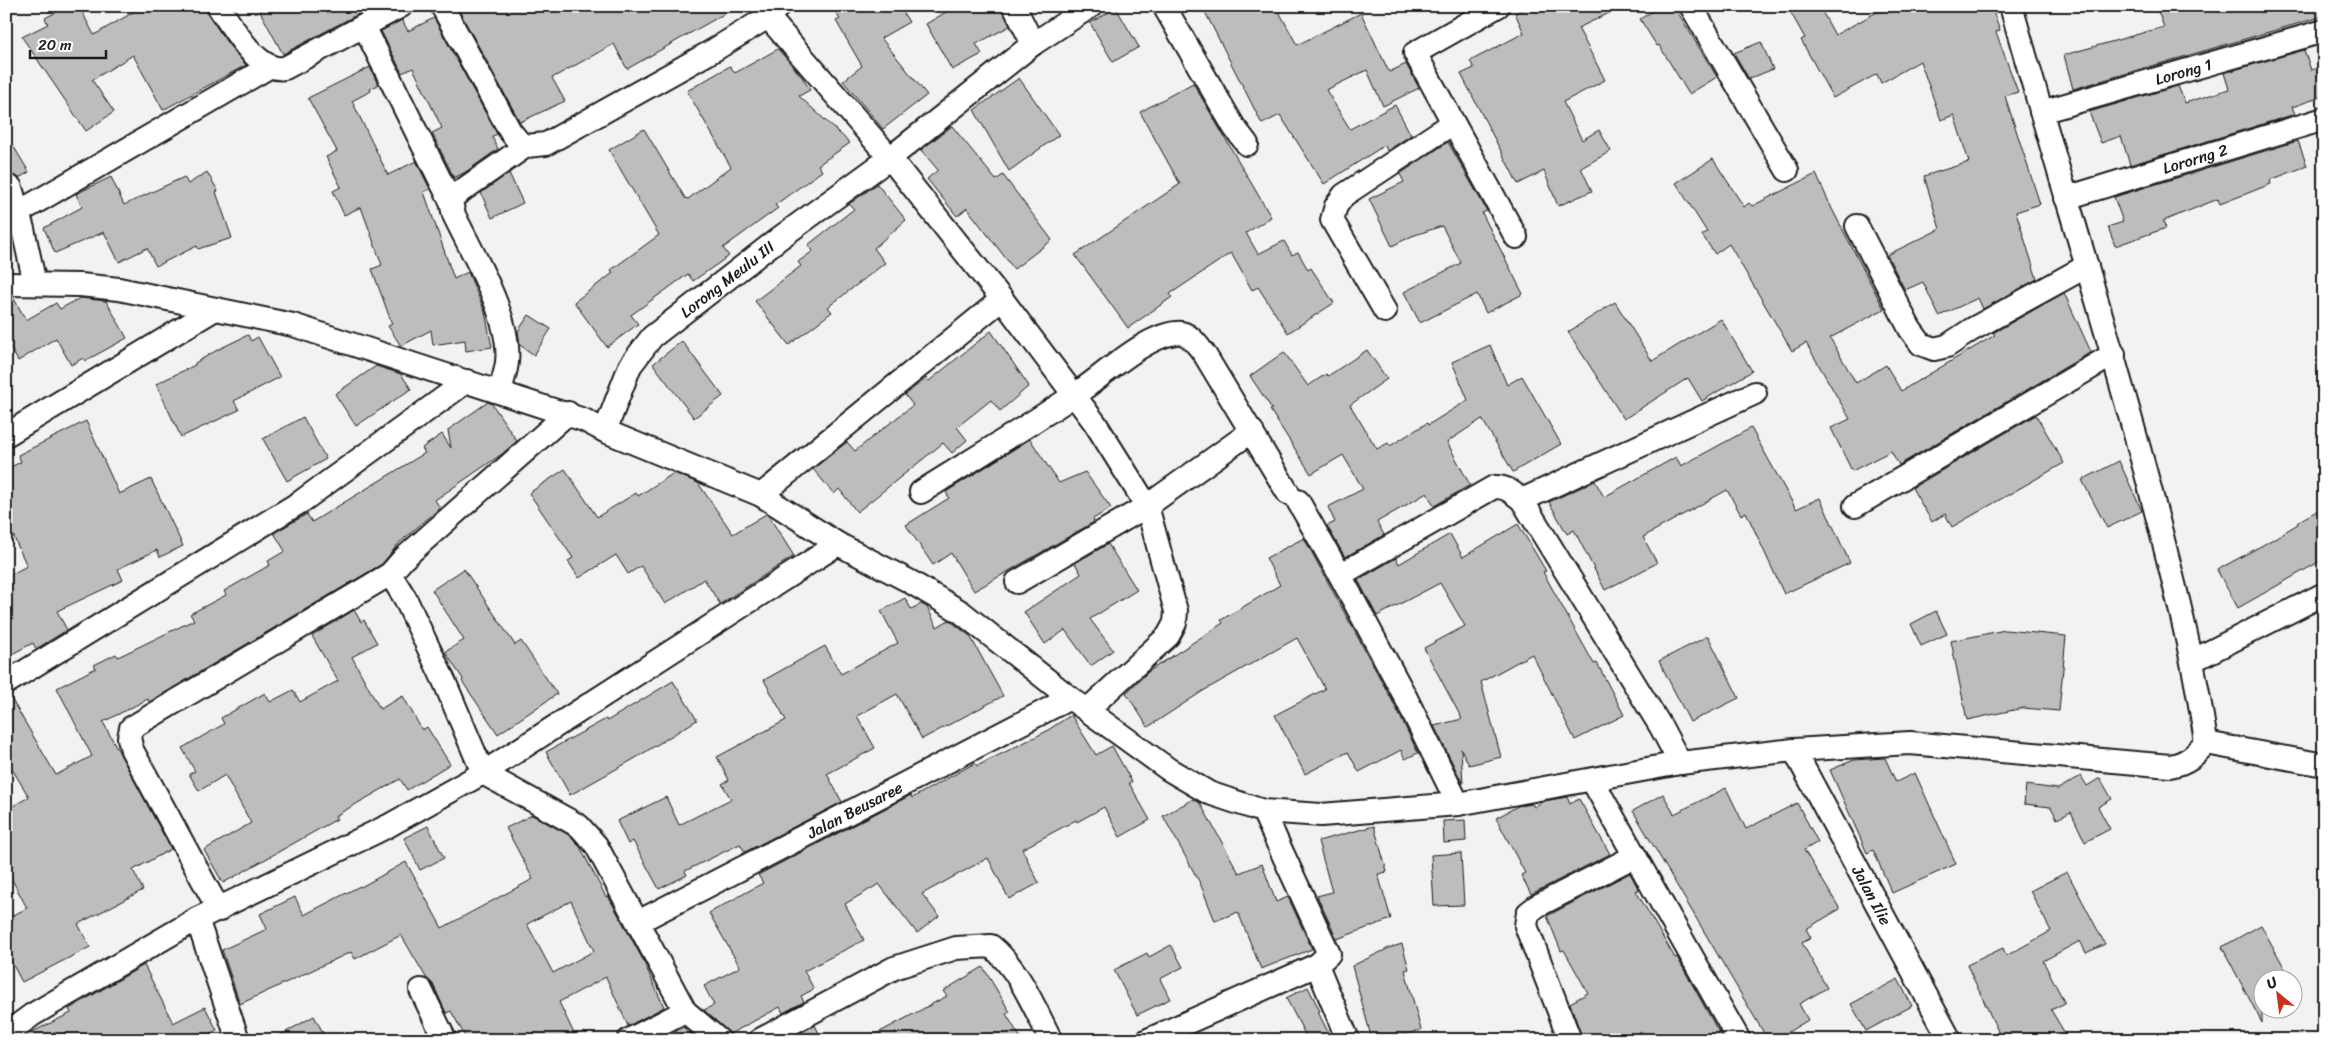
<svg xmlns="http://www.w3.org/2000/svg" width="2330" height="1046" font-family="Sriracha,sans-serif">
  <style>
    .building { fill: #bdbdbd; stroke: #1c1c1c; fill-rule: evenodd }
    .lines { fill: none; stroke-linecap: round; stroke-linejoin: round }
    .street-casing { stroke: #1c1c1c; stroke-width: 26 }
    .street { stroke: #fff; stroke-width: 22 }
    .labels { text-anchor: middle; stroke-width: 5; stroke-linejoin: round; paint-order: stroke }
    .street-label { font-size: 16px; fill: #1c1c1c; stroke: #fff }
  </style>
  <rect width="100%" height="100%" fill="#f2f2f2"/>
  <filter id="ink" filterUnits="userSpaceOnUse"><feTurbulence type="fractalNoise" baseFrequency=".02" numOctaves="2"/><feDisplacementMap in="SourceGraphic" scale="10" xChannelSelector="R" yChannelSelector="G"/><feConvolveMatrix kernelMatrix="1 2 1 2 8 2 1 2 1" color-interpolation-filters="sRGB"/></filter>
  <g filter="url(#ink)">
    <g class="building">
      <path d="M68,6h11l15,29 50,-29h61l2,7 21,31 18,21 -83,45 -30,-55 -41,25 22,32 -28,19 -64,-94 26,-13 -3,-6z"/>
      <path d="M257,6h116l-90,48z"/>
      <path d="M738,6l-111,63 -13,-25 -62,34 13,23 -45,21 -63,-115z"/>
      <path d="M832,6h67l10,16 -28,16 46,57 -44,34 -40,-48 19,-15 -26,-45 4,-2z"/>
      <path d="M956,6h45l9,20 -34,18 6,10 -30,16 -26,-46z"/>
      <path d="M1202,6h74l21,39 64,-32 28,59 17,-8 13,24 -36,18 -16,-36 -41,20 24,39 45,-24 16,30 -24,16 -2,-6 -61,39 -44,-69 -18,9z"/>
      <path d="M1529,6h95l-46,22 27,52 -42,22 19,38 17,-10 12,21 -30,17 11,23 -34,15 -14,-35 -26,13 -57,-110 13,-6 -4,-7 54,-28 -9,-20z"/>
      <path d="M1661,6h13l43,71 -28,17 -30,-49 -2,1 -17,-27z"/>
      <path d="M1787,6h32l16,29 53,-29h103l9,24 -4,2 22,60 -13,4 35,108 -24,8 21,67 -54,30 -5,-11 -39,18 -16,-34 -18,8 -18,-35 53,-26 -16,-53 45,-14 -15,-47 -13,5 -21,-59 -39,22 -4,-9 -44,24 -32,-58 4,-2z"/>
      <path d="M2156,6h168v10l-251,73 -9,-34 100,-28z"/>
      <path d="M1116,8l23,39 -26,15 -23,-39z"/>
      <path d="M434,18l63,116 -5,3 6,12 -31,22 -13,7 -22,-45 10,-5 -29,-60 -11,5 -21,-42 21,-11 6,11z"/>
      <path d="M1761,42l12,27 -24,10 -15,-26z"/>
      <path d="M778,49l24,28 8,13 -11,6 51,47 -32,22 4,6 -47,34 3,3 -55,40 6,8 -36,25 -5,-7 -57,41 7,9 -31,23 -33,-45 39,-29 -2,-3 48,-35 -50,-85 35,-21 41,69 3,1 43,-32 -44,-76 43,-25 5,7z"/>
      <path d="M2304,50l7,20 9,-3 4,12v17l-32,11 3,7 -165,51 -9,-29 -20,7 -12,-31 89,-26 7,17 44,-14 -5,-16z"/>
      <path d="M370,67l8,18 -8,4 1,2 -19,10 36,74 28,-14 14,28 -6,3 30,87 14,-7 17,40 7,35 -26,4 -1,-11 -32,5 -2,-15 -30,16 -13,-20 4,-2 -20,-55 10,-4 -21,-58 -17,8 -11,-24 8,-4 -15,-30 11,-6 -29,-53z"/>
      <path d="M1019,78l40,57 -50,36 -35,-61z"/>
      <path d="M1193,83l78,134 -25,16 12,21 26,-13 8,14 6,-3 10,18 3,-2 23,35 -46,30 -30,-46 -6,3 -21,-37 -61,41 2,3 -44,31 -53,-73 105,-71 -40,-72z"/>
      <path d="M952,126l44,54 7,-5 49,65 -38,29 -47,-61 -10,8 -30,-37 11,-9 -17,-20z"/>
      <path d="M6,134l23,38 -10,6 -5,-3 -8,1z"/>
      <path d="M2298,141l9,25 -37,14 1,4 -51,20 -2,-5 -55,22 3,7 -51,18 -7,-19 15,-5 -9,-25z"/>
      <path d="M1448,142l39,69 -5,2 41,81 -37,19 -9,-19 -57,29 -16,-31 57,-29 -19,-37 -30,10 -20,10 -23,-47 35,-17 -4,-8z"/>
      <path d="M1713,159l31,48 5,-4 3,3 64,-32 16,35 52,100 -54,29 26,45 30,-18 15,26 94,-56 -2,-2 71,-40 27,59 -192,113 -8,-14 -39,20 -21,-43 19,-9 -44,-76 -14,8 -63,-107 -14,10 -13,-19 5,-3 -31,-49z"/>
      <path d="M207,172l11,19 -2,1 16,46 -34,11 -1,-3 -41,20 -9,-18 -28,14 -15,-30 -49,21 -11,-25 38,-21 -6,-13 6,-3 29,-14 13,28 60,-28 4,7z"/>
      <path d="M509,173l14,30 -31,15 -11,-25z"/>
      <path d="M877,184l29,36 -32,28 11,15 -57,44 4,5 -43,33 -34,-44 46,-35 -3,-4 15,-11 -5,-6 46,-36 -5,-5z"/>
      <path d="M6,297h7l13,23 30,-17 4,6 20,-11 26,3 21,37 -42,23 -2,-3 -12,7 -15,-27 -38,23 -12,-21z"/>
      <path d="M1615,302l37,59 69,-42 31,52 -50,30 -14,-23 -64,41 -56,-87z"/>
      <path d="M529,315l22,14 -17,26 -14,-10 -2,-14z"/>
      <path d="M991,331l38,55 -29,25 -9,-11 -34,27 10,13 -15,13 -9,-10 -86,69 -18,-23 -5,5 -21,-25 34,-27 8,9 58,-46 -8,-10 21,-17 3,3z"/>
      <path d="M248,335l3,6 7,-4 22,40 -46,24 5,9 -58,27 -25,-53 39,-19v-2l24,-14z"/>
      <path d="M682,341l41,55 -29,22 -41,-54z"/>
      <path d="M1490,345l17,40 15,-9 39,68 -48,28 -31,-53 -35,23 23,43 -36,21 -7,-13 -50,29 7,13 -39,22 -18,-31 8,-4 -7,-15 35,-18 -20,-34 -32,19 -41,-64 2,-1 -22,-33 34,-24 24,34 18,-12 2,2 39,-26 20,29 -37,26 27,44 11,-6 2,3 37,-23 1,2 40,-25 -16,-38z"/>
      <path d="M376,366l25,8 10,15 -55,37 -21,-32z"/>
      <path d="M488,402l4,2 25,37 -15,13 -67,46 5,8 -41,35 -17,21 -233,138 -1,-3 -45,23 68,127 -38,21 10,20 -65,34 12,23 -68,35 -16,-30v-33l21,-11 -21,-40v-58l23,-13 -23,-38v-63l3,-1 47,80 36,-19 -35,-68 39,-20 -2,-3 22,-11 2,3 76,-37 -4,-6 36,-19 -2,-4 46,-26 -2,-4 17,-10 -11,-18 33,-19 5,8 113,-69 -3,-5 20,-14 9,14 -3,-18z"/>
      <path d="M2036,415l28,48 -112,64 -7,-13 -13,8 -20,-34z"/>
      <path d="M303,417l23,42 -39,22 -24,-42z"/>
      <path d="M86,421l33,73 32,-15 32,67 -23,11 -3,-7 -39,19 5,11 -66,31 10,19 -31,19 -3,-6 -27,14v-80l21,-11 -21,-46v-51l15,-7 -3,-7z"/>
      <path d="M1751,428l45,81 24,-11 30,65 -66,31 -38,-82 -5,3 -14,-25 -84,47 14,26 -52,27 -31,-60 -7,4 -18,-32 46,-21 9,16 72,-40 5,9z"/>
      <path d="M1030,439l29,44 26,-11 26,36 -18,11 1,3 -120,69 -23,-38 -18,12 -27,-40 43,-27 -3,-6z"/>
      <path d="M2119,461l23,50 -35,17 -25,-48z"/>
      <path d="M565,469l32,48 39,-24 2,3 36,-23 24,10 35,51 33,-20 2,1 26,41 -74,48 -16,-25 -39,25 -24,-38 -13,8 -12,-19 -37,23 -11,-17 5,-3 -44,-65z"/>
      <path d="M2324,507v52l-86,49 -21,-38 46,-25 35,-21 -1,-2z"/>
      <path d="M1518,524l28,47 -3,1 51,92 3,-1 27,52 -49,25 -43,-86 -51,28 20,75 -32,8 -8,-16 2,35 -29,-58 28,-7 -38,-71 41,-22 -25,-43 -63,33 -19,-36 38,-22 3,6 51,-30 13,23z"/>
      <path d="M1304,538l90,166 24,49 -13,6 -4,-9 -42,22 -11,-20 -43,22 -30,-59 50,-26 -28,-51 -94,53 -55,36 -22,-34 22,-21 75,-49 -2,-3 59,-35 -14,-27z"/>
      <path d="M1108,544l29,46 -47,29 23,31 -22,16 -26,-36 -20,14 -21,-32 57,-38 -6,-11z"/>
      <path d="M464,569l51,76 6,-4 36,53 -59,40 -36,-53 1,-2 -18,-27 19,-12 -32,-50z"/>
      <path d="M905,598l6,11 10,-5 6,3 10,20 12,-7 21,16 33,60 -81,43 -25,-45 -40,22 18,32 -48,26 15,28 -97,50 -5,-8 -55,27 2,4 -28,14 -26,-48 -5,3 -11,-23 49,-24 13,28 52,-26 -9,-15 7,-4 -12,-23 69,-37 -22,-40 61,-34 16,28 57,-31 -17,-32z"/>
      <path d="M354,610l7,12 3,-2 13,23 -25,14 28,52 23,-13 19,34 5,-3 23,37 -43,26 -7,-11 -65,37 2,3 -114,64 -19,-33 47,-27 -26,-48 -26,16 -10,-17 6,-3 -13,-23 42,-24 -3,-6 44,-25 5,9 23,-12 7,12 38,-21 -26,-45z"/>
      <path d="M1936,611l11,23 -26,12 -10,-22z"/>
      <path d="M2005,630l61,6 -7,75 -36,-3 -56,12 -16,-79z"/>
      <path d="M1708,636l31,62 -49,24 -31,-61z"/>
      <path d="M673,681l24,39 -63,39 -64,36 -24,-43 60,-33 1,2z"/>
      <path d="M1071,715l25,40 16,-9 20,36 -3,1 21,37 -30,17 -16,-30 -27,15 -1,-2 -54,29 17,34 -30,16 -21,-41 -66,36 17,22 -22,17 -38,-49 -34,20 19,36 -60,31 10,18 -13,7 3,6 -21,11 -3,-6 -50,27 -26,-24 10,-5 -10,-19 36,-19 -31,-54 54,-30 -5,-8 153,-80 1,3 63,-35 2,3 68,-34z"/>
      <path d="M1885,758l11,24 19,-9 41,91 -64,29 -19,-43 -6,3 -37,-83 24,-10z"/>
      <path d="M2081,776l6,10 13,-8 12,21 -14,8 12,22 -25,13 -14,-30 -14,7 -6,-12 -27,-3 2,-19 32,4z"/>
      <path d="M1726,788l20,41 51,-26 21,39 -14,8 36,59 -34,20 5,9 -9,5 25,45 -28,16 9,16 -33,20h-7l-135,-229 30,-17 11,20z"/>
      <path d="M1567,797l3,7 9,-5 31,55 -79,40 -10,-19 4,-2 -29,-55 22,-12 14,-2 2,3 10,-6z"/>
      <path d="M1193,799l7,4 39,70 23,-9 14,38 12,-5 24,52 -51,20 -23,-57 -23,9 -15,-38 -37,-67z"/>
      <path d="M532,815l39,21 9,11 26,50 2,-1 34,62 22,49 -36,19 -22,-49 -47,25 18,38h-110l-16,-29 -5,2 -13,-29 -6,-5 -26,-44 -46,24 -4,-7 -111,52 -18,-54 45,-21 -7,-15 35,-17 9,18 56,-29 1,1 45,-25 36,66 91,-49 -27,-51zM571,901l23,50 -41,22 -26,-49z"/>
      <path d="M1465,820l1,21 -22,2 -1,-22z"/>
      <path d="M428,826l16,32 -24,12 -16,-32z"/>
      <path d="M1374,826l13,46 -9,2 13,45 -54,20 -20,-43 15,-4 -14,-51z"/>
      <path d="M1461,853l3,52 -30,1 -3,-51z"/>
      <path d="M2067,872l38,72 -19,9 -6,-12 -37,20 22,42 -14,7 18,30h-67l-35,-75 36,-17 3,8 45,-25 -21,-40z"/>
      <path d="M1630,873l9,17 -3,1 39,67 2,-1 46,83h-140l-13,-37 18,-10 -24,-43 -3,1 -14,-35z"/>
      <path d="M2261,925l29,53h-28v45l-40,-76z"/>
      <path d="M1402,944l7,25 -4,1 16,60 -36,10h-13l-20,-74 37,-18z"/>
      <path d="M1171,945l12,22 -23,12 10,20 -33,16 -23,-45 33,-17 2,4z"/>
      <path d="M144,965l29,58 32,-16 12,23 -20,10h-177l10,-7 41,-20 -2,-4z"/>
      <path d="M983,967l27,45 -4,2 16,26h-157l82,-44 -4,-5z"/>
      <path d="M1898,979l14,27 -46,25 -15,-27z"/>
      <path d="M1308,987l12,24 -2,1 14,28h-24l-22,-42z"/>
      <path d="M314,1016l13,24h-55z"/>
      <path d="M815,1025l7,15h-26l-1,-4z"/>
      <path d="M683,1027l15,13h-40z"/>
    </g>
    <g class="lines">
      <g class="street-casing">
        <g id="street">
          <path d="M218,6c15,21 39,67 67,62l116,-62"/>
          <path d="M442,6l68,125 9,11 7,4"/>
          <path d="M1014,6l19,38"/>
          <path d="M1164,6l70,121 13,17"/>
          <path d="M1498,6l-83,47 101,184"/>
          <path d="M1691,6l96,164"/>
          <path d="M768,17l122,141 112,141 93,124 52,83 29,105 -1,12 -7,13 -81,74"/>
          <path d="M364,26l87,176 3,13c19,40 58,104 53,147 -1,10 -5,20 -7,30"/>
          <path id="s1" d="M2041,112l283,-81"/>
          <path d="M11,188l12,41 12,55"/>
          <path id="s2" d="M2066,198l258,-79"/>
          <path d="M451,202l3,-6 72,-50 20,-2 168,-94 54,-33 10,-10"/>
          <path d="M19,212l250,-145"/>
          <path d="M1857,226l53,103 11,15 13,5 13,-3 24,-16 116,-64"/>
          <path d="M6,284l74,1 39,4 174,36 291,95 21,11 156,64 77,49 71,37 52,31 109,86 98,71 41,24 54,18 58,4 137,-11 222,-41 114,-13 116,-7 260,23c17,-3 24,-10 36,-23 -12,-87 -35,-172 -57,-258 -43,-160 -93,-319 -138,-479"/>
          <path d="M1385,311l-53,-91 4,-14 8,-11 109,-72"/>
          <path d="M568,413l-164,145 -14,16 15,24 40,85 38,90 96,53 17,19 89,166 34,29"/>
          <path id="s3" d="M605,431l25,-65 22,-29 129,-100 109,-79 143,-114 58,-38"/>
          <path d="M6,435l209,-126"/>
          <path d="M921,492c51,-32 102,-63 152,-96 28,-18 71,-60 103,-63 13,-2 22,13 29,22l83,138"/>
          <path d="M761,495l241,-196"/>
          <path d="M1522,500l233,-107"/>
          <path d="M1298,501l42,74"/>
          <path d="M1855,506l259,-152"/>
          <path d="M1017,582l130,-76 105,-75"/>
          <path d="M2192,661l132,-67"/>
          <path d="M6,683l296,-182 165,-120"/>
          <path d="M2206,743l118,22"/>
          <path id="s4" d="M1794,750l156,290"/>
          <path d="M1592,780l147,260"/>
          <path d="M1458,804l-52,-106 -66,-123 154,-88c12,-1 19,6 28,13l139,227 19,36"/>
          <path d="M219,910l-87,-160 -3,-12 2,-10 259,-154"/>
          <path d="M197,919l41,121"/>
          <path id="s5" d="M638,922l432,-224"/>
          <path d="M1317,965l31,75"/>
          <path d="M421,990l24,50"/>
          <path d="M6,1034l26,-19 165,-96 191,-93 95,-53 355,-229"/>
          <path d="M629,1040l56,-29"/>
          <path d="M760,1040l134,-72 62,-20 35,-2c28,23 43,61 60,94"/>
          <path d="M1148,1040l169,-75 12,-11 -66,-143"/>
          <path d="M1570,1040l-44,-114 2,-13 9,-7 98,-50"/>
        </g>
      </g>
      <use href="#street" class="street"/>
    </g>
  </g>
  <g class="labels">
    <g class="street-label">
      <text dy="6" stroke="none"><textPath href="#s1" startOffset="148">Lorong 1</textPath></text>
      <text dy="6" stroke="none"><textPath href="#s2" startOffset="135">Lororng 2</textPath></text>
      <text dy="6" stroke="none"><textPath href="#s3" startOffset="201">Lorong Meulu III</textPath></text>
      <text dy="6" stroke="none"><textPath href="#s5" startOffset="244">Jalan Beusaree</textPath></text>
      <text dy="6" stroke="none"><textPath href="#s4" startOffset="165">Jalan Ilie</textPath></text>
    </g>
  </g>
  <rect width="2330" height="1046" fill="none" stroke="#fff" stroke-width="25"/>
  <rect x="12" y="12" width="2305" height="1021" fill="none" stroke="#1c1c1c" stroke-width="2" filter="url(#ink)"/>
  <g transform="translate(2278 994) rotate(331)"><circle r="24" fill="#ffffff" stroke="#a4a4a4"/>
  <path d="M0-4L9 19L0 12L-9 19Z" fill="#c8321e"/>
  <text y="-8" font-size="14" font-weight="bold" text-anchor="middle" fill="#1c1c1c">U</text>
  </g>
  <path d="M30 50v8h76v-8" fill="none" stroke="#1c1c1c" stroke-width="2.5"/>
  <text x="38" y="50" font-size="15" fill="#1c1c1c" stroke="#ffffff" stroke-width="4" paint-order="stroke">20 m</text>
</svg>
